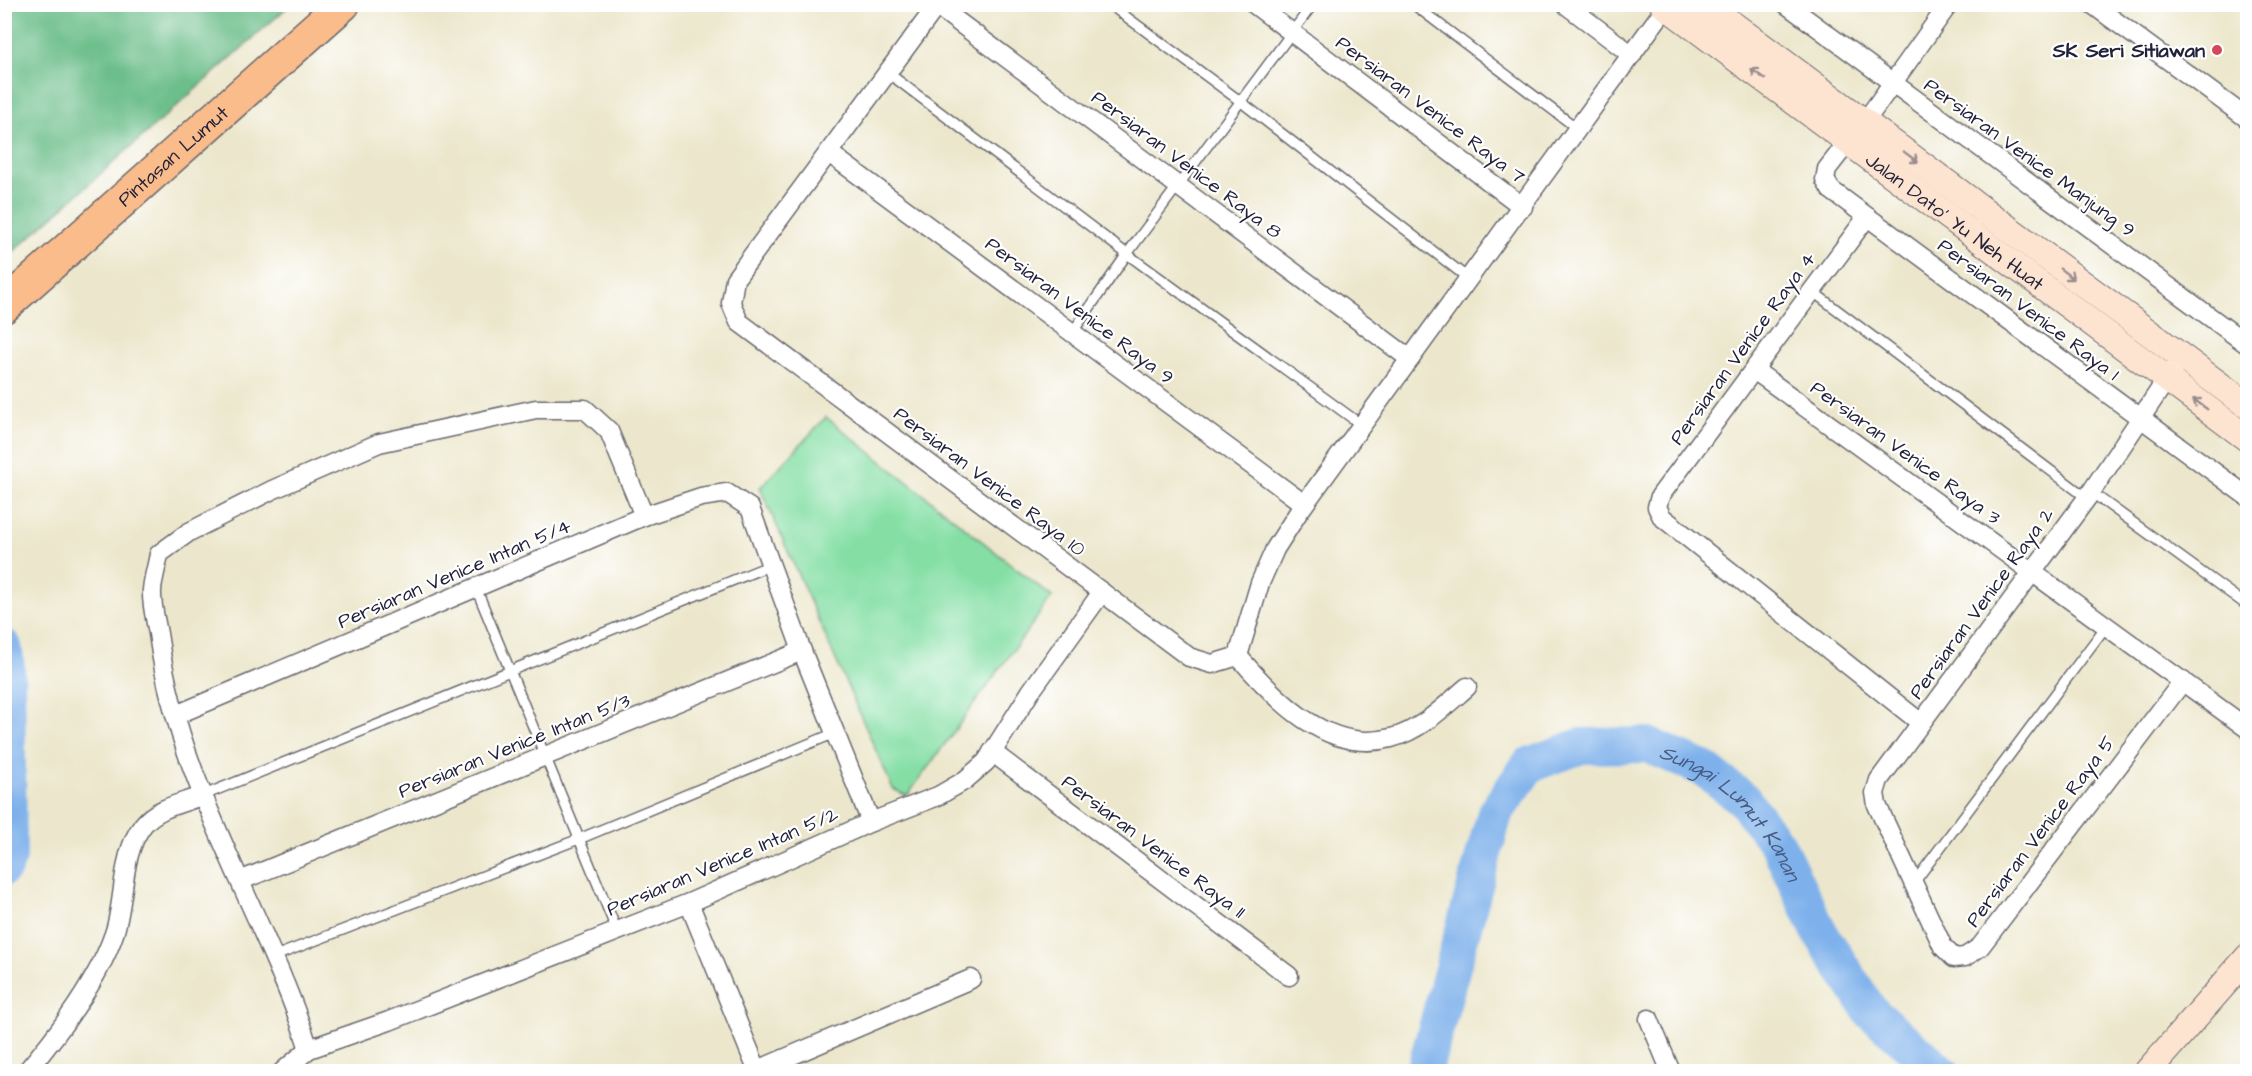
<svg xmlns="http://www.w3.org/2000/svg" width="2252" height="1076" font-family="'Architects Daughter',sans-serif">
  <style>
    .green { fill: #85dfa5; stroke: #548070; stroke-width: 1.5 }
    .forest { fill: #6cbe8a; stroke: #477062; stroke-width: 1.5 }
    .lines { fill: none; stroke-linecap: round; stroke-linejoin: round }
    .river { stroke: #7eb1eb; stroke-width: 36 }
    .lane-casing { stroke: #69676e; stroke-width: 12 }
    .street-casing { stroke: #69676e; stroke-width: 21 }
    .secondary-casing { stroke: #69676e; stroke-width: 28 }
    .highway-casing { stroke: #69676e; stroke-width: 36 }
    .lane { stroke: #fff; stroke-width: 9 }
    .street { stroke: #fff; stroke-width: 18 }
    .secondary { stroke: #fde4d1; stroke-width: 26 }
    .highway { stroke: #fabc8b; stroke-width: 33 }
    .oneway { stroke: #9a8d8e }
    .poi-dot { fill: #d1495b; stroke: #fff; stroke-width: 2 }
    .labels { text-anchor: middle; stroke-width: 4.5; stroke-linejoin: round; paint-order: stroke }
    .poi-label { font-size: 20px; font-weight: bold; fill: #22223b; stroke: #fff; text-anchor: end }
    .street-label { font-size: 20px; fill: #22223b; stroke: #fff }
    .water-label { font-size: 21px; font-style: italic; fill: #475b81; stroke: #fff }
  </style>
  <rect width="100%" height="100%" fill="#fff"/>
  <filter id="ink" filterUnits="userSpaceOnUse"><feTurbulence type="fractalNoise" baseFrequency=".0167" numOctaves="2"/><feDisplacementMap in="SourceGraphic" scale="12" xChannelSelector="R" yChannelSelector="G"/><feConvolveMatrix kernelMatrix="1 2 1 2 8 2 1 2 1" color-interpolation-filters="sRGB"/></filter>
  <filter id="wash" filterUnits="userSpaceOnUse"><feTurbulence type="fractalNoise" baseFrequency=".008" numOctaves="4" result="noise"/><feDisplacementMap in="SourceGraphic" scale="24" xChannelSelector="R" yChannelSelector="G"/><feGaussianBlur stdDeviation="1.35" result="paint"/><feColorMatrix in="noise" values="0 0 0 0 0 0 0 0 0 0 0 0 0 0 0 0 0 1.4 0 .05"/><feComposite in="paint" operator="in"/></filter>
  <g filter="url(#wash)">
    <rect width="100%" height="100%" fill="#ece7cc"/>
    <path class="green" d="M826,417l226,180 -145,199 -14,-7 -133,-301z"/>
    <path class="forest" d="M5,4h285v1l-285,254z"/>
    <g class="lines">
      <g class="river">
        <path d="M4,647l3,21 2,188 -5,12"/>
        <path id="s1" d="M1424,1072l71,-259 34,-48 52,-19 67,-1 56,24 39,30 36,48 40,84 52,81 71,60"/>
      </g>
    </g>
  </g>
  <g filter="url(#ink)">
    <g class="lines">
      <g class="lane-casing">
        <g id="lane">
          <path d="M1109,4l131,97 229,178"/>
          <path d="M1413,4l165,125"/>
          <path d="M887,72l240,182 236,172"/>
          <path d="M1812,291l275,207"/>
          <path d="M1072,333l55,-79 186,-250"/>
          <path d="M2091,492l157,114"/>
          <path d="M476,588l141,343"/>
          <path d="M204,795l567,-230"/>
          <path d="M1913,884l194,-259"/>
          <path d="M275,956l304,-117 256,-106"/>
          <path d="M2240,1072l8,-9"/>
        </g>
      </g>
      <g class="street-casing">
        <g id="street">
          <path d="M938,4l-203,275 -4,24 8,19 450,335 23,7 26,-8"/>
          <path d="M1254,4l269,203"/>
          <path d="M1565,4l67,51"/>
          <path d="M1786,4l462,341"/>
          <path d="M2092,4l156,115"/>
          <path d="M937,6l473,353"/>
          <path d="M1864,123l85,-119"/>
          <path d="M1848,142l-21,27 -2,11 6,10 417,307"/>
          <path d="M829,153l475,351"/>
          <path d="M1867,217l-207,279 -3,11 5,10 259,206"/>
          <path d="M1754,370l494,359"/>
          <path d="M2173,370l-86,128 -208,282 -4,13 2,12 66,142 11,11 11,-1 15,-10 203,-266"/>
          <path d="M1238,656l22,-73 15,-34 23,-36 368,-506"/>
          <path d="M1238,656c37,43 90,99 153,82 29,-7 54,-32 76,-51"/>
          <path d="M176,715l468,-199 57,-19 26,-4 23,15 52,143 69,171"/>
          <path d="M992,752l297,224"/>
          <path d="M242,880l560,-229"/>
          <path d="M689,903l69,169"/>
          <path d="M1649,1019l22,53"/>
          <path d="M309,1049c-45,-138 -130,-264 -150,-409 -2,-16 -8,-34 -7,-50 1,-12 5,-24 7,-36l30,-22 83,-42 107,-47 157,-34h49l24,22 35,85"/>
          <path d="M26,1072c33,-39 72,-91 88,-138 12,-35 6,-79 29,-109 14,-18 41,-22 61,-30"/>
          <path d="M282,1072l27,-23 80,-28 300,-118 182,-81 67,-26 26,-15 22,-19 45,-71 71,-99"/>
          <path d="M753,1072l218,-93"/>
        </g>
      </g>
      <g class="secondary-casing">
        <g id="secondary">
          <path id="s2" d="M1663,4l585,435"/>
          <path d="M1705,4l543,402"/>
          <path d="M2147,1072l101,-115"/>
        </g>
      </g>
      <g class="highway-casing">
        <g id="highway">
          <path id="s3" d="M4,306l339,-302"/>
        </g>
      </g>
      <use href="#lane" class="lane"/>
      <use href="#street" class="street"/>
      <use href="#secondary" class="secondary"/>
      <use href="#highway" class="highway"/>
    </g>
    <defs><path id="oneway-shaft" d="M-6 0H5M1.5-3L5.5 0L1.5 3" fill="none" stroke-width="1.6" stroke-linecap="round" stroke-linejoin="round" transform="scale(1.5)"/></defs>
    <g class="oneway">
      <use href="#oneway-shaft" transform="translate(1758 74) rotate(-144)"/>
      <use href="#oneway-shaft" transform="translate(1911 157) rotate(37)"/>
      <use href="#oneway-shaft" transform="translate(2067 274) rotate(37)"/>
      <use href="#oneway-shaft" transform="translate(2200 404) rotate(-144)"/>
    </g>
  </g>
  <circle class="poi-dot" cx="2217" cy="50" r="6"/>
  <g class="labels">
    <g class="poi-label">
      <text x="2205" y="57">SK Seri Sitiawan</text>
    </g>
    <g class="street-label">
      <text transform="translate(1431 109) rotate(37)" y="7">Persiaran Venice Raya 7</text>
      <text dy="7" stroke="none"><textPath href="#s3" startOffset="226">Pintasan Lumut</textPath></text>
      <text transform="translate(2030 157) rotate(36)" y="7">Persiaran Venice Manjung 9</text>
      <text transform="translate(1187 164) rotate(37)" y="7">Persiaran Venice Raya 8</text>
      <text dy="7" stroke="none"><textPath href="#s2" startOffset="364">Jalan Dato' Yu Neh Huat</textPath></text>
      <text transform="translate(2029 309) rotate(37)" y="7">Persiaran Venice Raya 1</text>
      <text transform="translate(1080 310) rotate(37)" y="7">Persiaran Venice Raya 9</text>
      <text transform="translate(1742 348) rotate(-54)" y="7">Persiaran Venice Raya 4</text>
      <text transform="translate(1906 452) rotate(36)" y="7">Persiaran Venice Raya 3</text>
      <text transform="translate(990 481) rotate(37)" y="7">Persiaran Venice Raya 10</text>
      <text transform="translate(454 573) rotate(-23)" y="7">Persiaran Venice Intan 5/4</text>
      <text transform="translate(1981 603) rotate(-54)" y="7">Persiaran Venice Raya 2</text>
      <text transform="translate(514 745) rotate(-22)" y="7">Persiaran Venice Intan 5/3</text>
      <text transform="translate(2040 831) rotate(-53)" y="7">Persiaran Venice Raya 5</text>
      <text transform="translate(1154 846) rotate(37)" y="7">Persiaran Venice Raya 11</text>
      <text transform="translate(722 861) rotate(-23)" y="7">Persiaran Venice Intan 5/2</text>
    </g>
    <g class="water-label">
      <text dy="7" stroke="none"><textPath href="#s1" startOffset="560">Sungai Lumut Kanan</textPath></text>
    </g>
  </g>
  <rect width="2252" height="1076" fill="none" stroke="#fff" stroke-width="24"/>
</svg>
